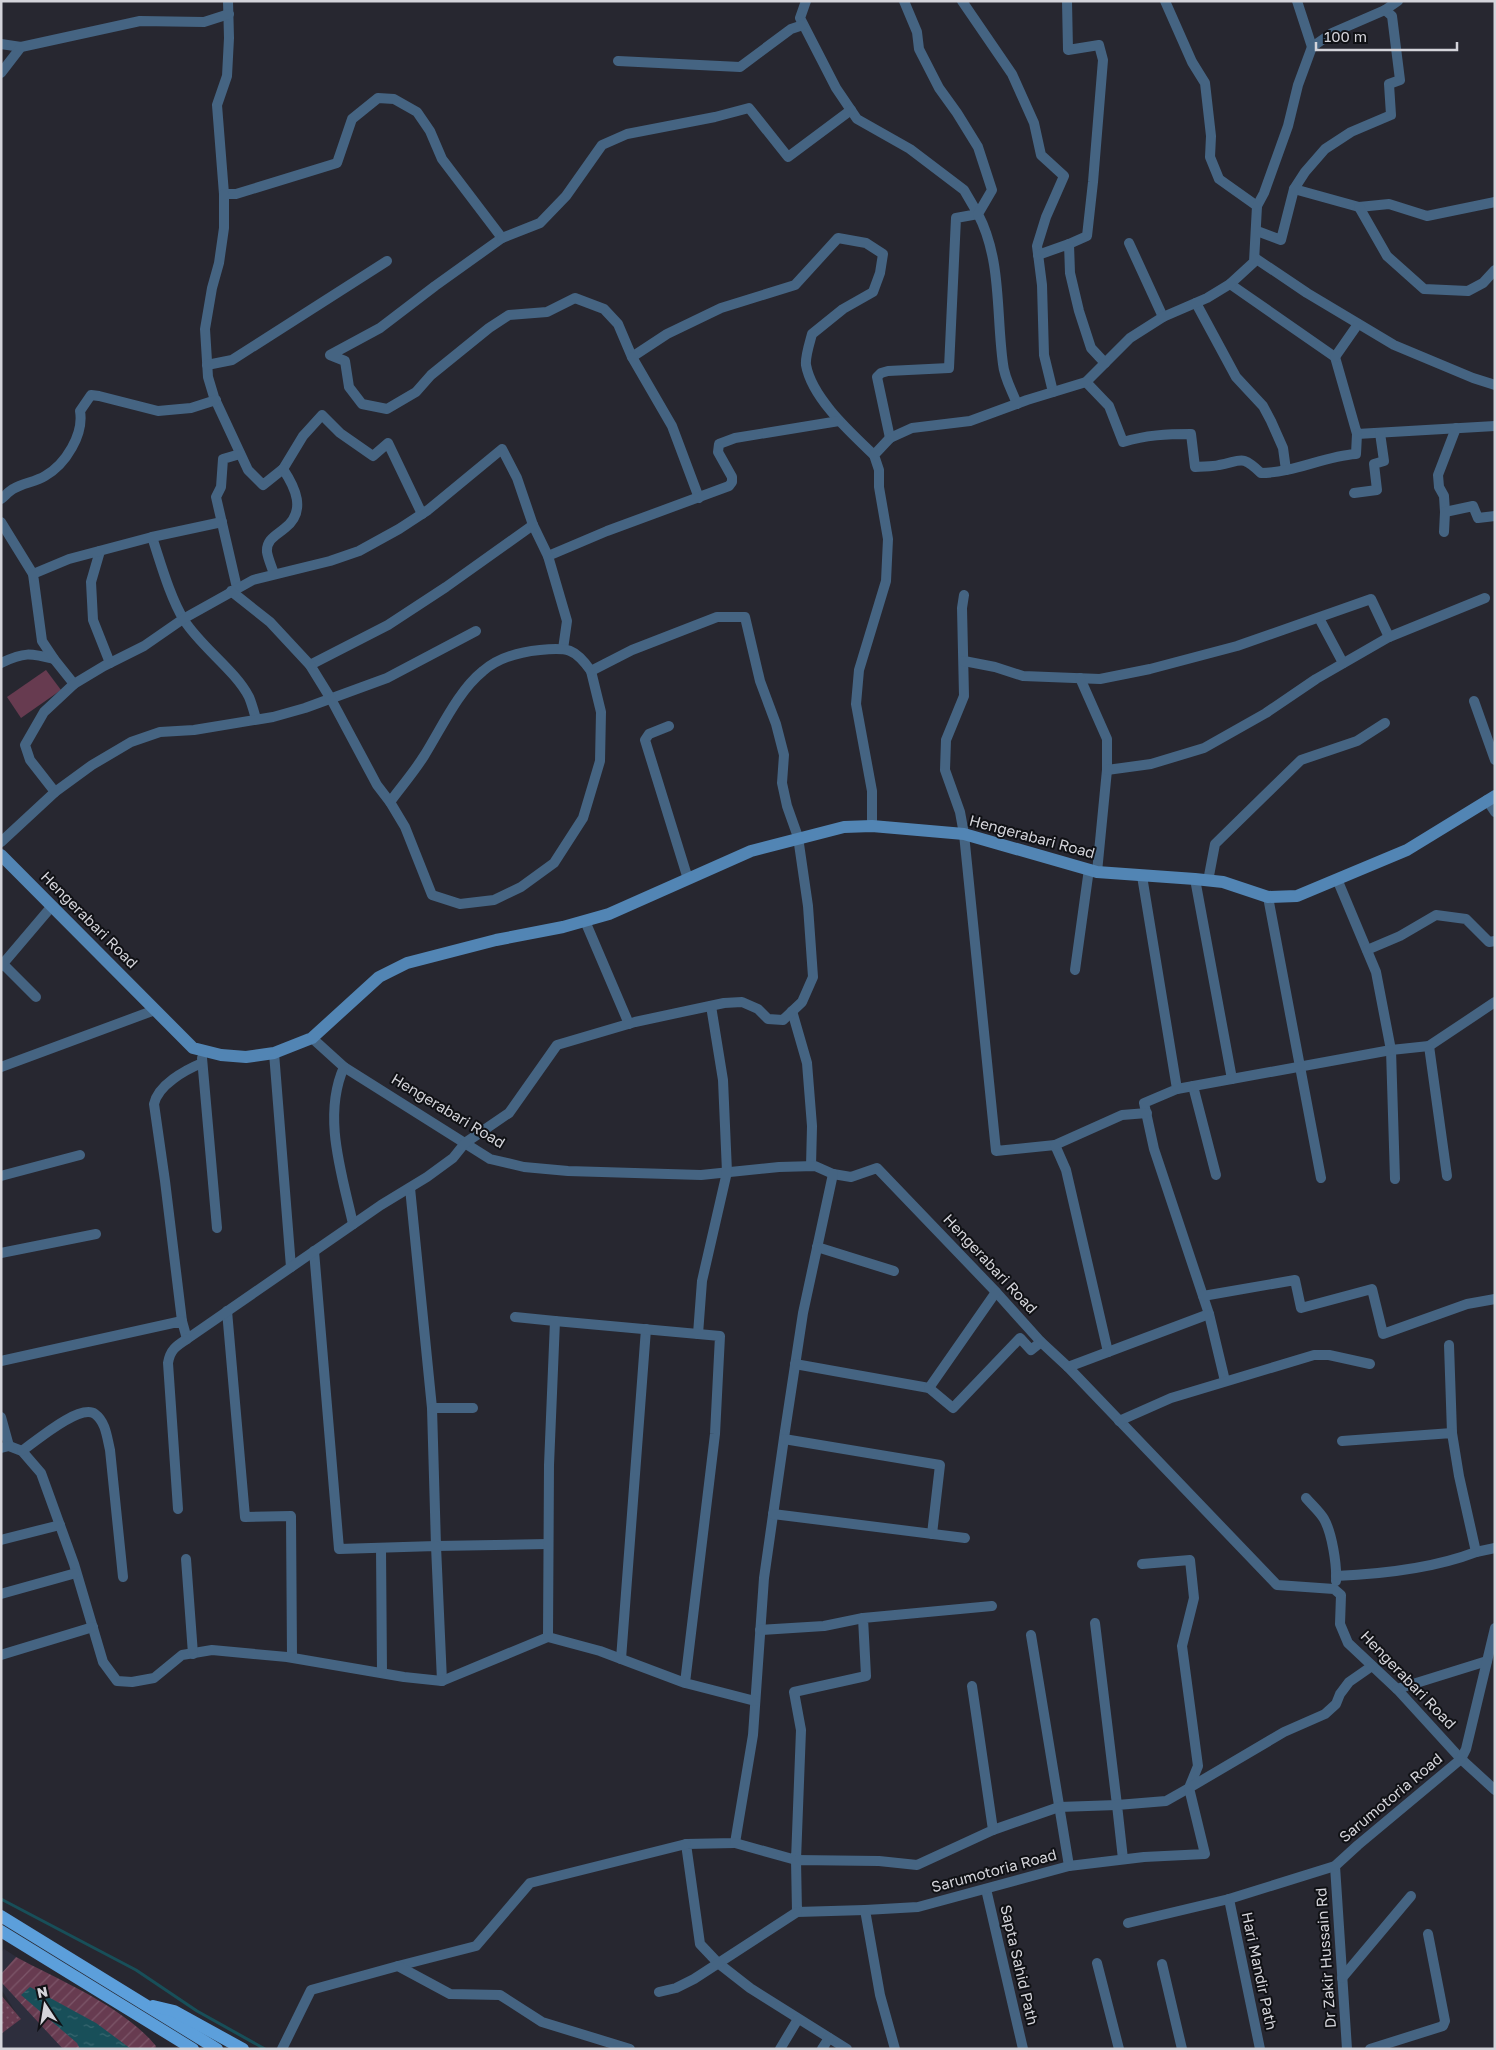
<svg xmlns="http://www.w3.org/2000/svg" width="1496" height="2050" font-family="'Golos Text',sans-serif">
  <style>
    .built { fill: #2d2e3d }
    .grass { fill: url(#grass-dots) }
    .garden { fill: url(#garden-furrows) }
    .pitch { fill: #673b50 }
    .water { fill: url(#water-ripples) }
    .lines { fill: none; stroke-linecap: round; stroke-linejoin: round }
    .stream { stroke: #184f59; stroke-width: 3 }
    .street { stroke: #456482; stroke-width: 10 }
    .secondary { stroke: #5285b4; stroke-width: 12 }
    .primary { stroke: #5c9fdb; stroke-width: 12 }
    .labels { text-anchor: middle; stroke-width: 4; stroke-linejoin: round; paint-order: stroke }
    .street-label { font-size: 15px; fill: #d4d4da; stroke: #101115 }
  </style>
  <defs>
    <pattern id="grass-dots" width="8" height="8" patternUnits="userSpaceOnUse" patternTransform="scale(1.25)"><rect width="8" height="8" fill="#673b50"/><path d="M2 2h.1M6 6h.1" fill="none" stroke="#7c5669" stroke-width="1.8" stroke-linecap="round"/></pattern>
    <pattern id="garden-furrows" width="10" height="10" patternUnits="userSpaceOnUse" patternTransform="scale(1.25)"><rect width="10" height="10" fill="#673b50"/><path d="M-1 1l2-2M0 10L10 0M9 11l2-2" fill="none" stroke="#7c5669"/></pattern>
    <pattern id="water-ripples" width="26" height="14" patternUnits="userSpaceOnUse" patternTransform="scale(1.25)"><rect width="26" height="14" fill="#184f59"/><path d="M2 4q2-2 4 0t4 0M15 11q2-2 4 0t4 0" fill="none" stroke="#396770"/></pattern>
  </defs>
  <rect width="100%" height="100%" fill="#272730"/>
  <path class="built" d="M4,1949l155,100h-158v-15l19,-15 -19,-30v-36z"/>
  <path class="grass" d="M1,1995l20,24 -20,15z"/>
  <path class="garden" d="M16,1957c45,24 108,50 140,89l-1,3h-92l-62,-67v-8z"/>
  <path class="pitch" d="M46,670l15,20 -40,28 -14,-21z"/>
  <path class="water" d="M30,1987l66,36 35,26h-51l-3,-6 -56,-48z"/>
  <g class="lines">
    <path class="stream" d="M1,1899l135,71 61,41 68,38"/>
    <g class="street">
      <path d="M228,1l1,37 -2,38 -10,29 7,89h12l101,-31 15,-44 26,-21 16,1 23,13 13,19 12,28 60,79 -67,48 -55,42 -50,27 15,6 4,26 13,17 25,5 29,-17 15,-17 58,-47 20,-13 38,-3 28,-14 29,11 14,15 14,33 35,-23 54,-26 74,-23 43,-47 28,5 17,11 -3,19 -7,19 -30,17 -31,25c-2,8 -7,22 -6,31 6,33 44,67 68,90"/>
      <path d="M806,1l-6,17 36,70 21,31 53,30 54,41 14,24 -22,4 -7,150 -61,3 -7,2 -4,4 13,61"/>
      <path d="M904,1l13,31 2,17 20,39 18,25 21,34 14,43 -14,24c24,46 18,100 25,150 1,13 9,27 14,40"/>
      <path d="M962,1l50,73 22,49 7,32 23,21 -18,41 -9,29 5,39 2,70 9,37"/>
      <path d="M1067,1l1,49 31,-5 4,15 -10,122 -6,54 -18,8"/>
      <path d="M1165,1l27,61 13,21 6,53 -1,21 9,22 38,27"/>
      <path d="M1297,1l15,46"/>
      <path d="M1,44l20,3"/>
      <path d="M618,61l122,6 51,-38 12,-4"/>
      <path d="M1,73l20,-26 119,-26 64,1 25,-8"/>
      <path d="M1294,189l65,18 30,-3 38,12 68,-14"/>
      <path d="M224,194v34l-5,35 -7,25 -7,41 3,48 6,20 34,73 15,15 20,-16 20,-33 19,-21 18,18 33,23 15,-13 34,71"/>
      <path d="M1359,207l28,49 37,33 44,2 15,-8 12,-13"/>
      <path d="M1257,231l24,9 13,-51 11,-17 20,-23 26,-17 40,-17 -2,-31 11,-4 -8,-64 -7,-6"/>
      <path d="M502,238l38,-15 26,-27 36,-51 25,-11 88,-17 34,-9 39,49 63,-47"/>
      <path d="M1129,243l34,74"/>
      <path d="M1038,255l31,-11 1,29 9,38 12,37 14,15"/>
      <path d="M1255,258l52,35 87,52 79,33 22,7"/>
      <path d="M1230,284l105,73 22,77 138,-8"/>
      <path d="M1196,303l40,74 27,29 8,15 12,27 3,22"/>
      <path d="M632,357l40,69 27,72"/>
      <path d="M1335,357l23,-33"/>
      <path d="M207,365l25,-5 155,-99"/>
      <path d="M1086,382l23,24 14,36c23,-7 44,-8 68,-8l4,33c8,-1 17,0 24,-2 23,-4 22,-11 42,8 33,0 63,-17 95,-19l1,-20"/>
      <path d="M1354,493l23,-3 -3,-26 10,-3 -4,-28"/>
      <path d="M1,499c4,-3 8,-8 12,-10 10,-6 22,-7 32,-13 21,-12 39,-42 35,-65l11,-16 8,1 59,15 33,-3 25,-8"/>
      <path d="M1445,512l-1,-16 -5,-9 -1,-12 18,-47"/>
      <path d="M1,522l32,52"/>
      <path d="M1444,532l1,-20 28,-6 5,12 17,-2"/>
      <path d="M152,537c9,27 18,60 32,83 17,27 51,50 65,77 3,7 5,15 7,22"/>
      <path d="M100,551l-9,31 2,38 17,43"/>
      <path d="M548,556l59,-25 122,-45 3,-4v-5l-14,-25 1,-8 16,-6 104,-17"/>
      <path d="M274,574c-2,-7 -6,-15 -7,-22 -1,-13 10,-17 18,-24 22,-17 10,-41 -2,-59"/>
      <path d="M237,588l-21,-91 5,-10 2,-28 17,-5"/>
      <path d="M964,595l-2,13 2,88 -18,44 -1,30 15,42 4,22 32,317 59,-6 11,25 42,182"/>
      <path d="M1319,618l24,45"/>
      <path d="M964,661l31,6 28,9 77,3 50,-10 87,-23 134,-47 18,38"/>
      <path d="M1,663c23,-11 29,-10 53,-4"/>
      <path d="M310,665l78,-40 58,-38 87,-62"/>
      <path d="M1080,678l27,61v31l-10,102"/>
      <path d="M74,684l-20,-25 -12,-18 -9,-67 36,-15 83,-22 70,-15"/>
      <path d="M1474,701l21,59"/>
      <path d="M669,726l-20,8 -4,6 43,139"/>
      <path d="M1107,770l44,-6 53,-16 62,-35 50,-34 73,-42 96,-39"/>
      <path d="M55,792l-25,-32 -5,-15 19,-33 30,-28 30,-18 40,-20 39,-27 70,-39 77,-19 29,-10 40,-22 29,-19 74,-61 15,29 16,47 15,31 19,65 -4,28"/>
      <path d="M1487,800l8,12"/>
      <path d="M390,802l15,25 27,68 28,9 34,-4 27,-13 33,-24 29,-45 17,-57 1,-49 -10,-41"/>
      <path d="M872,826v-35l-16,-87 3,-34 27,-89 2,-42 -9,-52v-17l-5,-15 16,-17 22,-10 58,-7 57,-21 59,-18 44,-44 33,-21 44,-19 23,-14 24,-22 3,-56 7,-13 24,-67 10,-41 14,-38 20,-14 53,-23 13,-9"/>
      <path d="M1,842l54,-50 37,-27 39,-23 29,-10 34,-2 79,-13 32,-9 82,-30 89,-47"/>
      <path d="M1142,876l35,213 -33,14 10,46 55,165 16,67"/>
      <path d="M1195,879l37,200"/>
      <path d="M1337,879l39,93 15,78 4,129"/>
      <path d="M1208,881l7,-37 86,-84 56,-19 28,-18"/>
      <path d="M1268,897l53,281"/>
      <path d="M585,921l44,103"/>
      <path d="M1367,950l33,-14 36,-21 30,4 23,23 6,-1"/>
      <path d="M3,964l33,33"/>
      <path d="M1,966l51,-60"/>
      <path d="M1075,970l14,-101"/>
      <path d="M792,1011l15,52 5,63 -1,40"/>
      <path d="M312,1038l32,29 146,92 34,8 44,4 133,4 78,-8 36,-1 18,8 18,3 26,-9 119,124 45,50 27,25 209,218 57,4 7,6 -1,29 8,19 49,46 64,70 34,31"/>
      <path d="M1429,1046l18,130"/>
      <path d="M274,1053l17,214"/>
      <path d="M202,1058l15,170"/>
      <path d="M1,1067l154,-57"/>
      <path d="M344,1067c-22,49 -2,107 9,157"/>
      <path d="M1193,1086l23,89"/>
      <path d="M1177,1089l214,-39 38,-4 66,-44"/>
      <path d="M1055,1145l67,-30 25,-2"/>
      <path d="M833,1174l-30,139 -18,118 -21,147 -11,157 -18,108 -49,1 14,100 18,19 32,25 97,61"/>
      <path d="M1,1176l79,-21"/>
      <path d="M410,1188l22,220 4,138 112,-2"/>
      <path d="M817,1247l77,24"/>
      <path d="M314,1251l25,298 97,-3 6,135"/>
      <path d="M1,1253l95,-19"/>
      <path d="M1203,1296l92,-16 6,28 71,-19 11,45 84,-30 28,-5"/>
      <path d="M227,1311l18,206 46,-1 1,141"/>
      <path d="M515,1317l40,4"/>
      <path d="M182,1321l-17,-140 -11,-77c4,-19 31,-34 48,-41"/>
      <path d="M698,1334l4,-53 25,-109 -4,-92 -12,-74"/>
      <path d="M1449,1345l3,88"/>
      <path d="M1,1361l181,-40 5,18 194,-134 46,-28 26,-19 12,-15 44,-30 48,-68 78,-23 89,-19 18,-1 16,7 10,10 15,1 19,-18 11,-25 -5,-71 -10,-69 -11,-31 -5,-23 2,-28 -8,-31 -16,-43 -15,-64h-28l-85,33 -41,21c-16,-23 -24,-24 -51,-21 -21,2 -41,7 -57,21 -25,20 -42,58 -59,85 -10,16 -23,31 -34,46l-13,-17 -46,-86 -21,-34 -40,-43 -39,-31"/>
      <path d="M795,1364l134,24 67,-96"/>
      <path d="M1068,1367l141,-53"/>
      <path d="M929,1388l24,20 67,-70 11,12 10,-8"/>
      <path d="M432,1408h41"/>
      <path d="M1,1417l8,29"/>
      <path d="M1119,1421l52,-23 143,-43h15l41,9"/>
      <path d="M784,1439l156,26 -8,69"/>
      <path d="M1,1448l8,-2 13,5 19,22 33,91 29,98 14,19 15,1 22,-4 28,-23 30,-5 75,7 117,20 38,4 106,-44"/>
      <path d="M22,1451c14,-10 58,-48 73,-37 11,8 12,24 15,36l13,127"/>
      <path d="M1306,1498c6,7 14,14 18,21 8,14 13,46 12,62"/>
      <path d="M178,1509l-10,-146c2,-13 8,-17 19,-24"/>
      <path d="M773,1514l192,24"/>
      <path d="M1,1540l59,-15"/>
      <path d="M381,1548l1,125"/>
      <path d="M1476,1552l19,-4"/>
      <path d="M186,1559l7,95"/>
      <path d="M1336,1576c46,-2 96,-7 140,-24l-17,-76 -7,-43 -110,8"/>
      <path d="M1,1594l75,-21"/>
      <path d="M760,1630l64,-4 39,-8"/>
      <path d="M1031,1635l38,231"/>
      <path d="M1,1655l92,-28"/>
      <path d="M621,1659l25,-330"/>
      <path d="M685,1683l30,-249 5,-98 -165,-15 -6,144 -1,172 52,14 85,32 8,2 62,16"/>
      <path d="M1397,1689l90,-28"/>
      <path d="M993,1830l66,-23 58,-2 -22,-182"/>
      <path d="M735,1843l61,17 5,-130 -7,-38 72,-16 -3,-58 129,-12"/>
      <path d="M1123,1859l-6,-54 49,-4 23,-13 9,-22 -16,-120 12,-48 -4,-38 -48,4"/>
      <path d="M1335,1866l12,183"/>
      <path d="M986,1889l37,160"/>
      <path d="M1229,1899l31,150"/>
      <path d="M865,1910l-68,2 -1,-52 83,1 38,4 76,-35 -21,-144"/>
      <path d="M1128,1923l101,-24 106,-33 23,-21 103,-86 5,-10 29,-121"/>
      <path d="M1097,1963l22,86"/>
      <path d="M1162,1964l20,85"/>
      <path d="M398,1966l78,-20 54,-63 156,-39"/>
      <path d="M1342,1978l69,-82"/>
      <path d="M659,1992l17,-4 18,-9 103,-67"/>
      <path d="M282,2049l29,-59 87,-24 52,28 50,1 42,27 88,27"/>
      <path d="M780,2049l18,-30"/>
      <path d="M822,2049l7,-11"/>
      <path d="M895,2049l-15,-54 -15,-85 53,-3 151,-41 75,-9 61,-3 -16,-66 95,-56 41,-18 11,-10 4,-10 9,-12 23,-16"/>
      <path d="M1370,2049l73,-23 2,-5 -17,-87"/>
    </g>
    <path class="secondary" d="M1,855l192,193 28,7 25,2 28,-4 38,-15 67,-61 28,-14 89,-23 67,-13 46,-13 142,-63 93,-24 28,-1 92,8 133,38 98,7 28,3 45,15 29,-1 110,-46 88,-54"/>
    <g class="primary">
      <path d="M1,1916l216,133"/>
      <path d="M1,1931l192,118"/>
      <path d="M153,2006l21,5 69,38"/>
    </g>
  </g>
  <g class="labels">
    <g class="street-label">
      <text transform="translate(1032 837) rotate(15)" y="5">Hengerabari Road</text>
      <text transform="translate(89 920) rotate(45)" y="5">Hengerabari Road</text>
      <text transform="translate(448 1111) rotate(31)" y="5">Hengerabari Road</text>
      <text transform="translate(990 1264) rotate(47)" y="5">Hengerabari Road</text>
      <text transform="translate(1408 1680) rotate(46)" y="5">Hengerabari Road</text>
      <text transform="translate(1391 1798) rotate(-40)" y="5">Sarumotoria Road</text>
      <text transform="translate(994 1871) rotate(-15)" y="5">Sarumotoria Road</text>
      <text transform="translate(1326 1958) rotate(-94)" y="5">Dr Zakir Hussain Rd</text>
      <text transform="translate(1019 1965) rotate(77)" y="5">Sapta Sahid Path</text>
      <text transform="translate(1259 1971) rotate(78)" y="5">Hari Mandir Path</text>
    </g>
  </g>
  <rect width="1496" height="2050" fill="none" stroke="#d4d4da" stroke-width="5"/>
  <g transform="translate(45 2005) rotate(348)" stroke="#101115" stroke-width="4" paint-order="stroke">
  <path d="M0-4L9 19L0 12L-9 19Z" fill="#d4d4da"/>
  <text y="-8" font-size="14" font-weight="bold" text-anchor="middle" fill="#d4d4da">N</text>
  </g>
  <path d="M1316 42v8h141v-8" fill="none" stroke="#d4d4da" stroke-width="2.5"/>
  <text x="1324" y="42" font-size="15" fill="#d4d4da" stroke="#101115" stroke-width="4" paint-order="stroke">100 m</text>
</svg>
